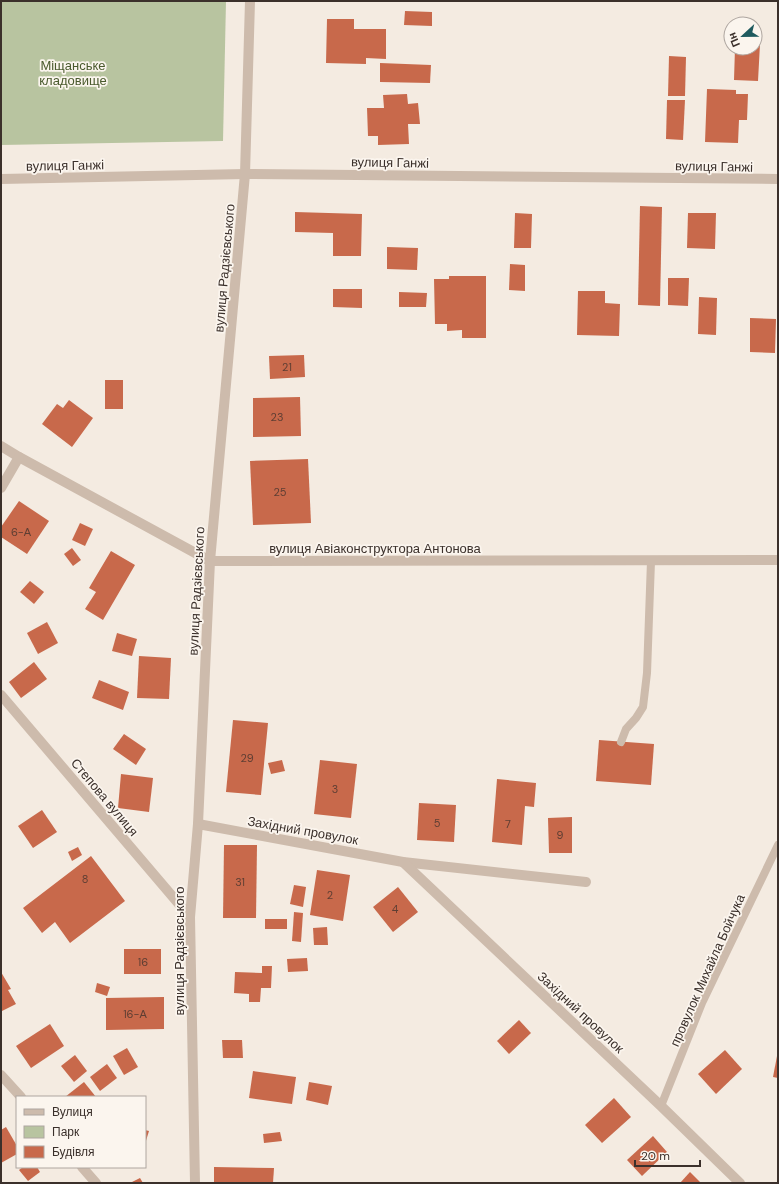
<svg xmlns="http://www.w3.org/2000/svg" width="779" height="1184" font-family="'DM Sans',sans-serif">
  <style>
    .green { fill: #b8c4a0 }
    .building { fill: #c8694b }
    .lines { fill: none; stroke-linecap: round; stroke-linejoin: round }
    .lane { stroke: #cdbbac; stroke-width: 8 }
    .street { stroke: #cdbbac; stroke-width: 10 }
    .labels { text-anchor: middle; stroke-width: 3.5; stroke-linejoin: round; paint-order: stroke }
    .number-label { font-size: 11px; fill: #5e3e33 }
    .park-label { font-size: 13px; fill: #4a5a2e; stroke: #fbf5ee }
    .street-label { font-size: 13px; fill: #3b302b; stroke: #fbf5ee }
  </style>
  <rect width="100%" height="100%" fill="#f4ebe1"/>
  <path class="green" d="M1,1h225l-3,140 -222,4z"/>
  <g class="building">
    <path d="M405,11l27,1v14l-28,-1z"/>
    <path d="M327,19h27v10h32v30l-20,-1v6l-40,-1z"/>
    <path d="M755,44h5l-2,37 -24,-1 1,-32h20z"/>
    <path d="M669,56l17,1 -1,39h-17z"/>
    <path d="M380,63l51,2 -1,18 -50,-1z"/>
    <path d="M707,89l29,1v4h12l-1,26h-8l-1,23 -33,-1z"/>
    <path d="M407,94l1,10 10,-1 2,21h-12l1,20 -31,1v-9h-10l-1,-28h17l-1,-13z"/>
    <path d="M667,100h18l-2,40 -17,-1z"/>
    <path d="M640,206l22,1 -2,99 -22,-1z"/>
    <path d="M295,212l67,2 -1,42h-28v-23l-38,-1z"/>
    <path d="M515,213l17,1 -1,34h-17z"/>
    <path d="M688,213h28l-1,36 -28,-1z"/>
    <path d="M387,247l31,1 -1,22 -30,-1z"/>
    <path d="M510,264l15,1v26l-16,-1z"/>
    <path d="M449,276h37v62h-24v-8l-15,1v-7h-12l-1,-45h15z"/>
    <path d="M668,278h21l-1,28 -20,-1z"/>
    <path d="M333,289h29v19l-29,-1z"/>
    <path d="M578,291h27v12l15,1 -1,32 -42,-1z"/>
    <path d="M399,292l28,1 -1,14h-27z"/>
    <path d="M699,297l18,1 -1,37 -18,-1z"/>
    <path d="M750,318l26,1 -1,34 -25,-1z"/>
    <path d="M304,355l1,22 -35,2 -1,-23z"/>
    <rect x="105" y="380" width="18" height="29"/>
    <path d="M300,397l1,39 -48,1v-39z"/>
    <path d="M69,400l24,18 -21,29 -30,-23 15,-20 6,4z"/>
    <path d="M308,459l3,64 -58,2 -3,-64z"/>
    <path d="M19,501l30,20 -22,33 -26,-17v-10z"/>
    <path d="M80,523l13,6 -8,17 -13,-6z"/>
    <path d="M72,548l9,12 -8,6 -9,-12z"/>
    <path d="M111,551l24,14 -32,55 -18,-11 11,-17 -7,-4z"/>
    <path d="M30,581l14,11 -10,12 -14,-12z"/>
    <path d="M47,622l11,21 -20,11 -11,-21z"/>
    <path d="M117,633l20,6 -5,17 -20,-5z"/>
    <path d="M139,656l32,2 -2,41 -32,-1z"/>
    <path d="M34,662l13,17 -26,19 -12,-16z"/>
    <path d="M99,680l30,12 -6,18 -31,-12z"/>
    <path d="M233,720l35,3 -7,72 -35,-3z"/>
    <path d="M124,734l22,15 -10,16 -23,-16z"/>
    <path d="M599,740l55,4 -3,41 -55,-4z"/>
    <path d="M282,760l3,11 -14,3 -3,-11z"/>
    <path d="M320,760l37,4 -6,54 -37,-4z"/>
    <path d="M121,774l32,4 -4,34 -31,-4z"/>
    <path d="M497,779l39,4 -2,24 -9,-1 -3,39 -30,-3z"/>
    <path d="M419,803l37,2 -2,37 -37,-2z"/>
    <path d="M42,810l15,22 -24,16 -15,-22z"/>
    <path d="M572,817v36h-23l-1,-35z"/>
    <path d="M224,845h33l-1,73h-33z"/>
    <path d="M78,847l4,8 -10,6 -4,-9z"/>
    <path d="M91,856l34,45 -55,42 -15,-21 -13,11 -19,-25z"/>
    <path d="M317,870l33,5 -7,46 -33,-6z"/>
    <path d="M294,885l12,2 -3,20 -13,-3z"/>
    <path d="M398,887l20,25 -25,20 -20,-25z"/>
    <path d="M294,912l9,1 -2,29 -9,-1z"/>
    <rect x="265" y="919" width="22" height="10"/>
    <path d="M327,927l1,18h-14l-1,-17z"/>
    <rect x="124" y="949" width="37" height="25"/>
    <path d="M307,958l1,13 -20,1 -1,-13z"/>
    <path d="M262,966h10l-1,22h-10l-1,14h-11v-8l-15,-1 1,-21 27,1z"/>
    <path d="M1,972l10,17 -3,1 8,14 -14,7z"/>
    <path d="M97,983l13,4 -3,9 -12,-4z"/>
    <path d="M164,997v32l-58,1v-32z"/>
    <path d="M519,1020l12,13 -22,21 -12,-13z"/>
    <path d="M50,1024l14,22 -33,22 -15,-22z"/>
    <path d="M222,1040h20l1,18h-20z"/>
    <path d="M127,1048l11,19 -14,8 -11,-19z"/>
    <path d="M725,1050l17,19 -26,25 -18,-20z"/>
    <path d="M75,1055l12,16 -13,11 -13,-16z"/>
    <path d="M777,1056h1v22l-5,-1z"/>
    <path d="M107,1064l10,14 -17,13 -10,-14z"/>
    <path d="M253,1071l43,6 -4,27 -43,-6z"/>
    <path d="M84,1082l12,15h-31z"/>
    <path d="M309,1082l23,4 -4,19 -22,-5z"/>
    <path d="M614,1098l17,19 -29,26 -17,-18z"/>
    <path d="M6,1127l11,19v8l-16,9v-33z"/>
    <path d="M145,1130l4,1 -4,13z"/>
    <path d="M280,1132l2,9 -18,2 -1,-9z"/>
    <path d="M653,1136l14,16 -25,24 -15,-16z"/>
    <path d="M23,1167h14l3,5 -12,9 -9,-11z"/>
    <path d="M214,1167l60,1 -1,15h-59z"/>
    <path d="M690,1172l11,11h-21z"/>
    <path d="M140,1178l3,5h-13z"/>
  </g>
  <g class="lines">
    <g class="lane">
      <path d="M621,742l5,-13 10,-11 7,-11 4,-34 4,-112"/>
      <path d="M661,1106l41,-103 76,-158"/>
    </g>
    <g class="street">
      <path d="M1,179l244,-5 533,5"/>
      <path d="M1,446l18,11 191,104 568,-1"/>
      <path d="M1,488l18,-31"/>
      <path d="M1,695l189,222"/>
      <path d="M198,824l205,38 183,20"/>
      <path d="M403,862l258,244 79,77"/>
      <path d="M1,1075l20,22"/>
      <path d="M82,1167l14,16"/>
      <path d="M195,1183l-5,-266 8,-93 12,-263 35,-387 5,-173"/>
    </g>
  </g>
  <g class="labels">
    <g class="number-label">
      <text x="287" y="371">21</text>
      <text x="277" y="421">23</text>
      <text x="280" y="496">25</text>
      <text x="21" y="536">6-А</text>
      <text x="247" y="762">29</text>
      <text x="335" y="793">3</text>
      <text x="437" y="827">5</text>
      <text x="508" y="828">7</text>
      <text x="560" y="839">9</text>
      <text x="85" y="883">8</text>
      <text x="240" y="886">31</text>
      <text x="330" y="899">2</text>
      <text x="395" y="913">4</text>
      <text x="143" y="966">16</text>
      <text x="135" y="1018">16-А</text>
    </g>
    <g class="park-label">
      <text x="73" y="70">Міщанське<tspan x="73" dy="15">кладовище</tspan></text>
    </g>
    <g class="street-label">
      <text transform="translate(390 162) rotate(1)" y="5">вулиця Ганжі</text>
      <text transform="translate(65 165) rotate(-1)" y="5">вулиця Ганжі</text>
      <text transform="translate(714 166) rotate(1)" y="5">вулиця Ганжі</text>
      <text transform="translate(224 268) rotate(-85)" y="5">вулиця Радзієвського</text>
      <text x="375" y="553">вулиця Авіаконструктора Антонова</text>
      <text transform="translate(196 591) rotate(-87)" y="5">вулиця Радзієвського</text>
      <text transform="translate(105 797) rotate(50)" y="5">Степова вулиця</text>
      <text transform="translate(303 830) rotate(10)" y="5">Західний провулок</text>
      <text transform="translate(179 951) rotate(-90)" y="5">вулиця Радзієвського</text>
      <text transform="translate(707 970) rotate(-66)" y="5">провулок Михайла Бойчука</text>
      <text transform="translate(581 1012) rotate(43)" y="5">Західний провулок</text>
    </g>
  </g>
  <rect width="779" height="1184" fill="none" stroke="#3b302b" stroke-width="4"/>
  <rect x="16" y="1096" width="130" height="72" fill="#fbf5ee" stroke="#aea6a0"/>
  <rect x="24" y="1109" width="20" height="6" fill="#cdbbac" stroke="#aea6a0"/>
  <text x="52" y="1116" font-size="12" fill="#3b302b">Вулиця</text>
  <rect x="24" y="1126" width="20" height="12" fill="#b8c4a0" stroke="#aea6a0"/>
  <text x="52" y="1136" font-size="12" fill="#3b302b">Парк</text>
  <rect x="24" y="1146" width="20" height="12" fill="#c8694b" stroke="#aea6a0"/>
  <text x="52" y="1156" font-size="12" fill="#3b302b">Будівля</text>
  <g transform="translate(743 36) rotate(248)"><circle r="19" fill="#fbf5ee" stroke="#aea6a0"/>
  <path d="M0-3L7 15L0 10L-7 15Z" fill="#1f5a5e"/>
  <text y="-6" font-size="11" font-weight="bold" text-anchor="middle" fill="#3b302b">Пн</text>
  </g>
  <path d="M635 1160v6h65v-6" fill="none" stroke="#3b302b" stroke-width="2"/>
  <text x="641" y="1160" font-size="12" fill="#3b302b" stroke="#fbf5ee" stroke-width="3" paint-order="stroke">20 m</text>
</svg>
